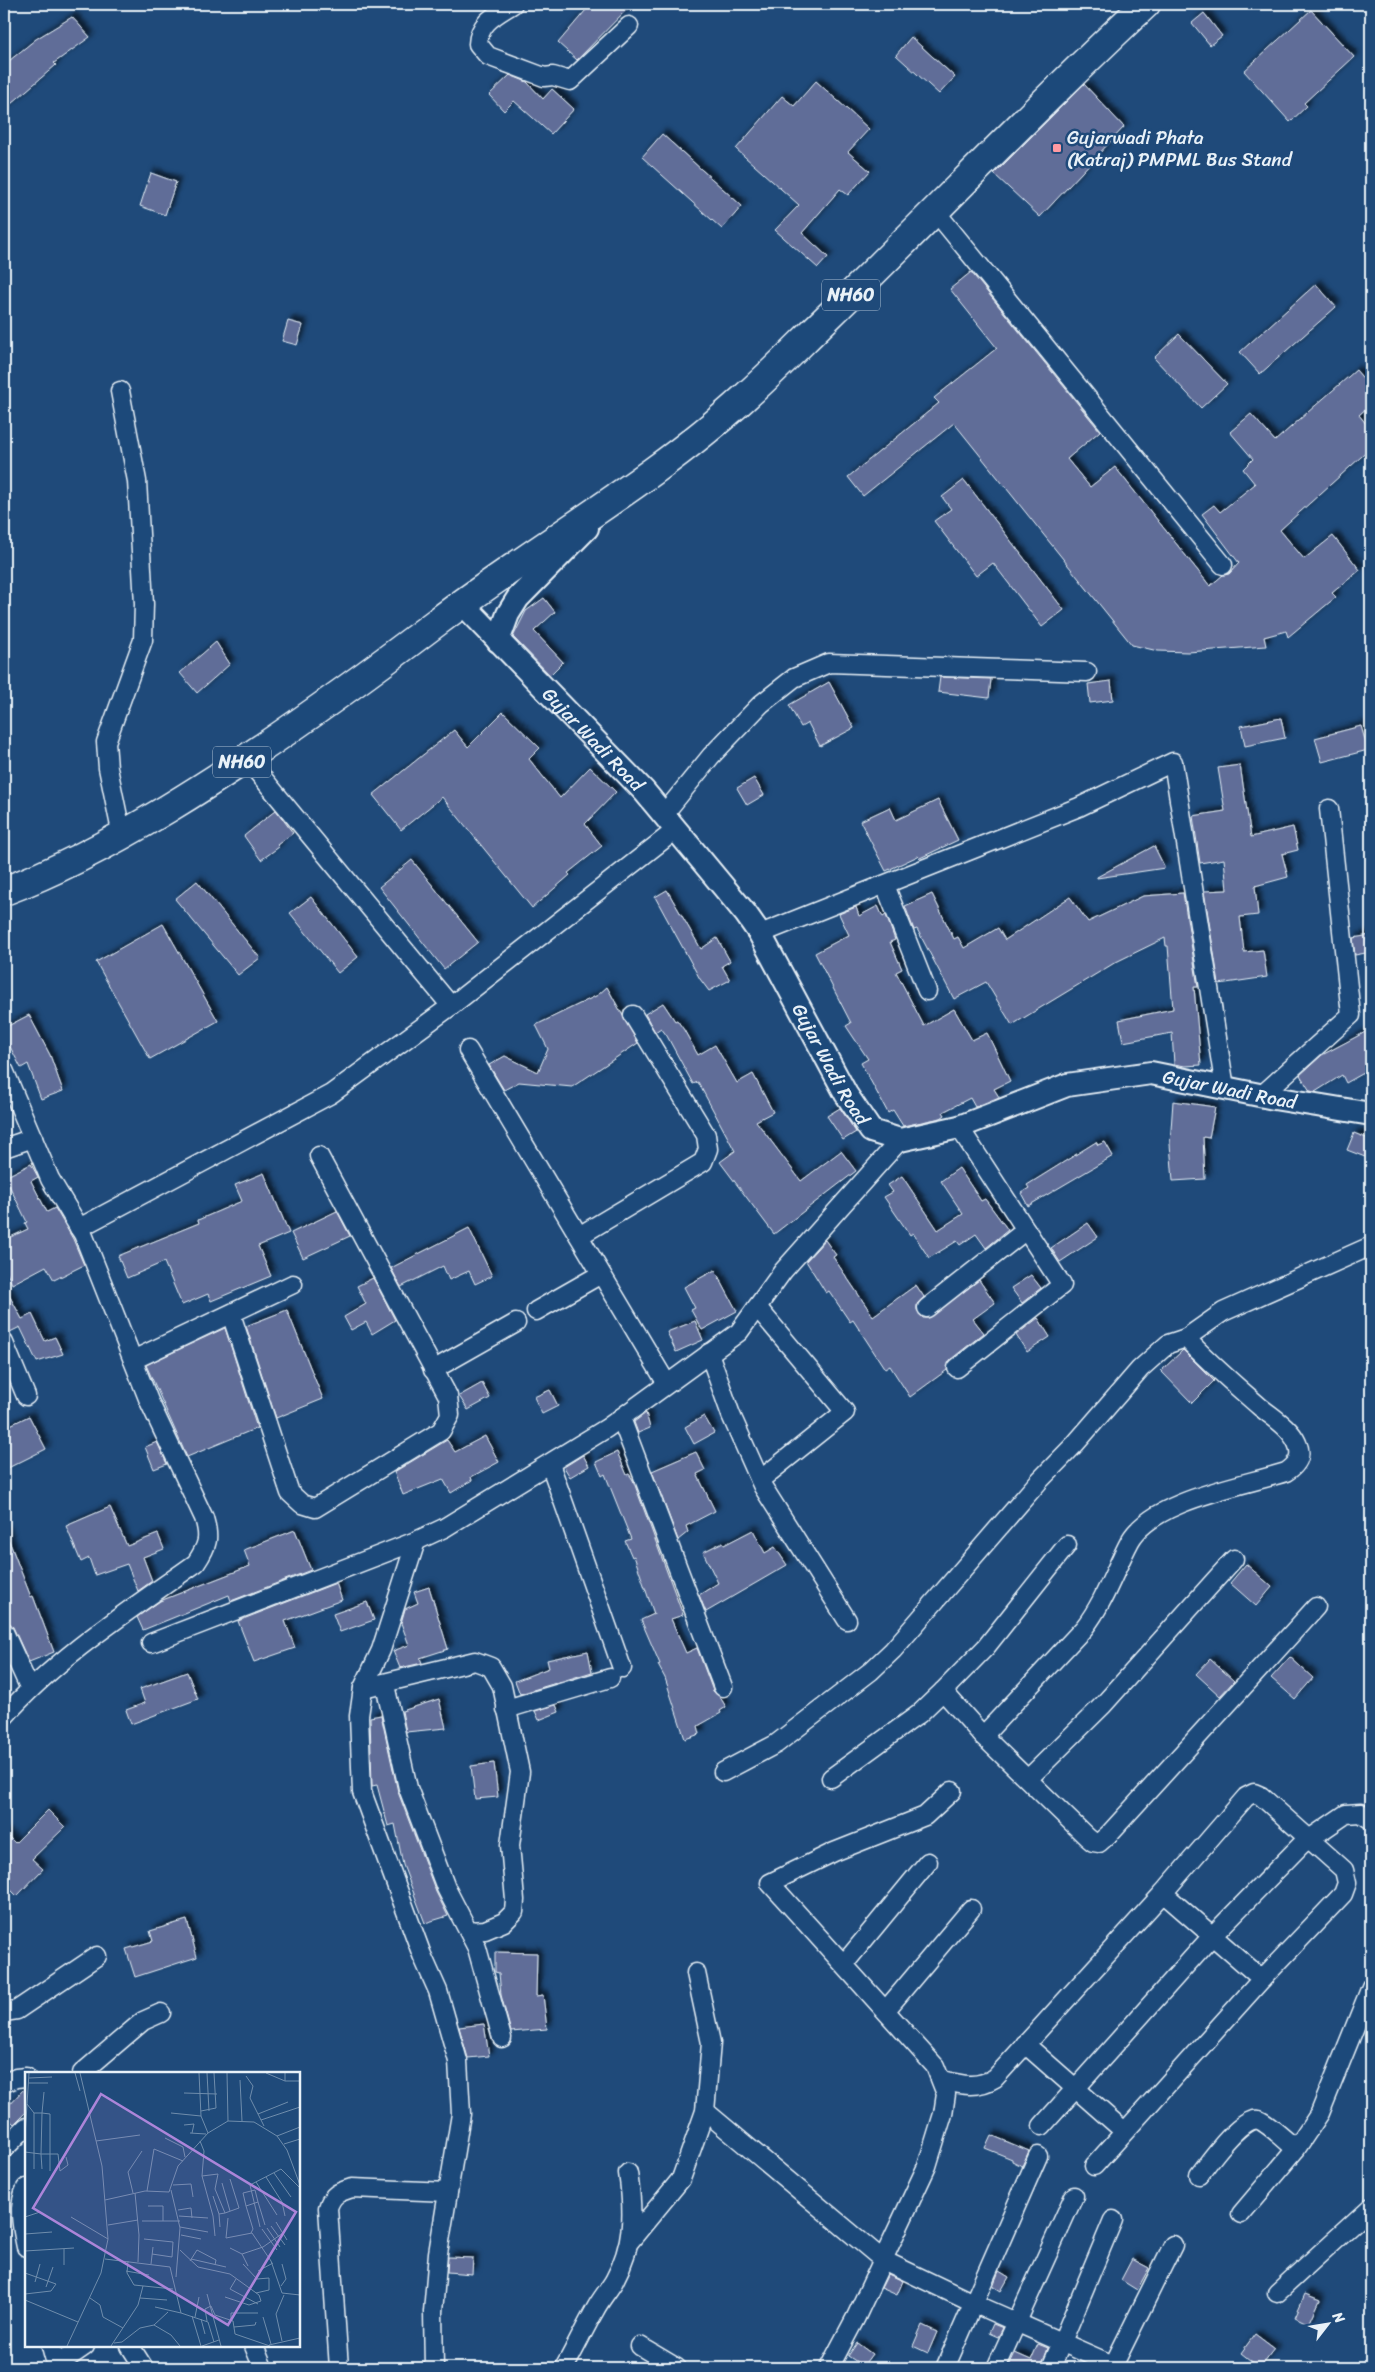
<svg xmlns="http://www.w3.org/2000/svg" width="1375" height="2372" font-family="Sriracha,sans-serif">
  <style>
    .building { fill: #616d98; stroke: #e8f1f8; filter: url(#shadow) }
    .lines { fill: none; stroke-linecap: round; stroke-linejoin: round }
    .minor-casing { stroke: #e8f1f8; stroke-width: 21 }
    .tertiary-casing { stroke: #e8f1f8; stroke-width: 26 }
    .trunk-casing { stroke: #e8f1f8; stroke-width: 31 }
    .minor { stroke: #1f4a7a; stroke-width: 18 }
    .tertiary { stroke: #1f4a7a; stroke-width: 22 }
    .trunk { stroke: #1f4a7a; stroke-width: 28 }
    .poi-dot { fill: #ff9aa2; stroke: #1f4a7a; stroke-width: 2 }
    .labels { text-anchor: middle; stroke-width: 5; stroke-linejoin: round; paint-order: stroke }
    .shield { fill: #1f4a7a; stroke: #acbfd2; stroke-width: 1 }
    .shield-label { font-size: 18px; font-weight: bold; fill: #e8f1f8 }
    .poi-label { font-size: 19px; fill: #e8f1f8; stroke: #1f4a7a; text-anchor: start }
    .street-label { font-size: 19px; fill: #e8f1f8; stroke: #1f4a7a }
    .inset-road { fill: none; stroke: #6f8dac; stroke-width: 1 }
    .view { fill: #ac85d9; fill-opacity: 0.15; stroke: #ac85d9; stroke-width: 2.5 }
    .inset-edge { fill: none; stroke: #e8f1f8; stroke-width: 2.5 }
  </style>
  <defs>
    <filter id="shadow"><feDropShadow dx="4.5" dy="-4.5" stdDeviation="2.5" flood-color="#0009"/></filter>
  </defs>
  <rect width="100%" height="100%" fill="#1f4a7a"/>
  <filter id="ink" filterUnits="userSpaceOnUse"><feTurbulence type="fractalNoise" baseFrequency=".02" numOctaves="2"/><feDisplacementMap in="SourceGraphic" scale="10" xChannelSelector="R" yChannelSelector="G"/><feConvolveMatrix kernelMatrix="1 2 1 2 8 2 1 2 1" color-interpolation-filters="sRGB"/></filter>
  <g filter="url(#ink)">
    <g class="building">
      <path d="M591,4h41l-55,56 -19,-17z"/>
      <path d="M1311,10l43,47 -50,46 3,3 -17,16 -46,-51z"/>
      <path d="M1204,13l18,23 -12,9 -18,-22z"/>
      <path d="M72,17l18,20 -36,26 2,2 -52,45v-45l32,-26z"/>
      <path d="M911,37l44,40 -16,17 -43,-39z"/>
      <path d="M510,75l17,7 16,17 9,-10 22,20 -23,25 -37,-33 -10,10 -15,-16z"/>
      <path d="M816,81l53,48 -21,23 22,19 -22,24 -8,-6 -38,44 26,24 -10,11 -43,-38 24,-25 -63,-56 46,-53 12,10z"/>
      <path d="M1084,84l40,43 -84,90 -46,-43z"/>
      <path d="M662,134l80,72 -20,23 -80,-72z"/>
      <path d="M151,173l25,9 -11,33 -25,-9z"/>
      <path d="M971,272l129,159 -33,28 23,28 25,-20 95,119 13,-11 6,-1 10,-11 -37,-49 12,-9 6,7 35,-28 -12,-15 10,-10 -23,-27 21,-18 24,27 81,-71 15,18v16l-12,11 12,15v18l-91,82 24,29 29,-23 27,34 -28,23 4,4 -48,40 -2,-6 -22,6 2,9 -78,6 -30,-1 -26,-6 -178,-222 -91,73 -15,-19 91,-74 -5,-5 63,-50 -47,-59z"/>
      <path d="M1316,284l20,23 -76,67 -20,-22z"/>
      <path d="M288,321l15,4 -6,20 -15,-4z"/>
      <path d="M1179,334l48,50 -26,24 -47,-50z"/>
      <path d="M964,480l100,130 -22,17 -49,-64 -17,13 -42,-55 17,-12 -9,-12z"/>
      <path d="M544,598l11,14 -21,19 29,31 -13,13 -37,-38 13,-26z"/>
      <path d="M216,642l14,22 -33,29 -17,-20z"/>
      <path d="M940,677l51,2 -2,19 -51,-6z"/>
      <path d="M1111,681l2,19 -23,3 -2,-19z"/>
      <path d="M829,682l25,46 -34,18 -12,-23 -7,4 -12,-22z"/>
      <path d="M503,712l37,36 -11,11 31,39 30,-31 26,25 -31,32 17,22 -34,27 2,2 -38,33 -90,-111 -41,33 -28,-35 81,-65 14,17z"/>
      <path d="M1281,718l4,20 -40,8 -4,-20z"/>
      <path d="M1361,726l7,24 -46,12 -7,-24z"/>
      <path d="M1240,765l11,72 42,-10 5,23 -16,4 6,23 -33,9 3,29 -18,2 4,35 19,-2 4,27 -48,7 -15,-93 23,-1 -3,-31 -24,4 -7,-47 32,-5 -7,-43z"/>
      <path d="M754,778l10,17 -17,10 -10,-17z"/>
      <path d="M938,800l20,40 -38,18 -2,-2 -32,15 -26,-50 30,-14 6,13z"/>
      <path d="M276,810l17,23 -16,12 2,2 -18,13 -17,-24z"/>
      <path d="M1154,846l11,22 -68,10v-1z"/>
      <path d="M412,860l66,82 -34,27 -65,-82z"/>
      <path d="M197,881l63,77 -22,17 -63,-76z"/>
      <path d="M667,890l34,59 16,-11 13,23 -8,5 8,14 -21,11 -9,-12 -45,-82z"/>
      <path d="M1183,893l15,94h-4l7,78 -16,1 -11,-2 -2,-31 -49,9 -4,-22 54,-11 -5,-63h-2l-1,-8 -49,24 -104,63 -26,-43 -32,17 -37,-70 -3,1 -9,-24 27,-12 22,45 4,-2 6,11 34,-20 7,12 65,-43 18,25 55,-26z"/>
      <path d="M311,897l47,60 -20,16 -48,-60z"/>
      <path d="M878,906l5,11 3,-2 9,25 -5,2 12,27 -6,3 28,54 30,-17 18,31 15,-7 23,48 -16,8 5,8 -24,10 -5,-9 -27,14 2,3 -4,3 -38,8 -10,-16 -5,3 -27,-50 7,-4 -22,-33 5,-3 -36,-70 34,-18 -10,-21 17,-7 3,9z"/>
      <path d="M163,924l55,97 -68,38 -54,-97z"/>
      <path d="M1371,935v17l-16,3 -2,-17z"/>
      <path d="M607,987l31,56 -66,44 -53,-5 -15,8 -15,-25 16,-9 33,16 10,-23 -12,-24 62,-30z"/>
      <path d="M663,1003l12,18 2,-1 7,10 14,25 17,-10 22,38 16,-9 20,38 -17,9 45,60 40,-30 15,20 -82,63 -54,-72 15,-11 -37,-69 -5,2 -26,-48 -6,-8 -6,4 -10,-18z"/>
      <path d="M29,1015l21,40 13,36 -22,8 -13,-35 -7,4 -17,-33v-7z"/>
      <path d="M1371,1029v40l-25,14 -4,-8 -27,17 -5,-1 -10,-16 22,-20z"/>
      <path d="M1173,1101l42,6 -6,31 -6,-1 2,42 -32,2 -3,-37z"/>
      <path d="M840,1108l16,24 -13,8 -16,-24z"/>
      <path d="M1354,1133l17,7 -6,17 -18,-7z"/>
      <path d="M1096,1142l2,3 7,-3 8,14 -85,50 -7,-13 8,-5 -2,-3z"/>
      <path d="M31,1164l7,13 -7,4 16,31 8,-4 18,31 11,26 -30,15 -8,-14 -34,18 -8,-17v-27l24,-11 -3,-6 2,-1 -22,-45z"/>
      <path d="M959,1168l22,33 4,-2 23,31 -22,18 -10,-14 -16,11 -3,-4 -28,17 -16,-25 -3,2 -26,-38 9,-5 -5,-7 14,-9 36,54 25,-16 -22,-33z"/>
      <path d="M264,1173l25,60 -31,13 13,30 -60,25 -3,-7 -26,11 -18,-43 -37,16 -9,-22 81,-33 -1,-3 44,-19 -7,-16z"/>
      <path d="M337,1211l13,25 -47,22 -12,-25z"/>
      <path d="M1088,1223l10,14 -38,25 -9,-14z"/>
      <path d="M469,1228l23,48 -17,8 -6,-13 -20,9 -6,-14 -42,21 -10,-19z"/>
      <path d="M825,1240l11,15 -3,2 40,59 43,-31 8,12 -7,7v6l6,8h6l50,-38 16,23 -22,16 11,14 -34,27 -3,10 -37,27 -20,-31 -5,3 -32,-49 -3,2 -21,-31 -3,2 -20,-32z"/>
      <path d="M715,1270l22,41 -35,19 -11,-20 4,-2 -11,-21z"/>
      <path d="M1031,1275l10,13 -19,15 -11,-15z"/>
      <path d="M373,1278l22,42 -23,14 -6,-12 -15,8 -7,-13 22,-13 -9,-18z"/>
      <path d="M4,1286l18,33 10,-5 13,27 10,-4 8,17 -26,8 -17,-35 -10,5 -6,-14z"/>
      <path d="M287,1310l36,89 -47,19 -30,-92z"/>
      <path d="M1038,1318l12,19 -23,15 -11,-17z"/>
      <path d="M695,1321l8,19 -27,12 -9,-20z"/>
      <path d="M225,1328l32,100 -70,29 -41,-92z"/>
      <path d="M1183,1350l31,31 -22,22 -31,-32z"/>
      <path d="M482,1383l8,15 -22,12 -9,-14z"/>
      <path d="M550,1390l8,16 -16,8 -8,-17z"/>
      <path d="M646,1413l4,15 -12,5 -4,-11z"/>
      <path d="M29,1416l17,33 -42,21v-42z"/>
      <path d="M704,1416l10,17 -20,11 -9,-17z"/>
      <path d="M485,1436l14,26 -28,15 1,3 -21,13 -8,-14 -40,16 -9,-23 53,-32 8,12z"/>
      <path d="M157,1442l10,22 -13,5 -9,-22z"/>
      <path d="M617,1452l10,23 2,-1 4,6 50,135 -12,4 15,34 11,-5 16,43 7,6 6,10 -6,4 1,2 -23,13 2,8 -15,5 -20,-61 -7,-13 2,-1 -19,-44 13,-6 -20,-58 -2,1 -7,-16 6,-2 -26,-65 -3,2 -6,-14z"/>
      <path d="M696,1452l9,18 -8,4 18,37 -29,15 2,6 -10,8 -26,-69z"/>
      <path d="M583,1455l6,11 -19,11 -6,-10z"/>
      <path d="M110,1507l17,39 31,-12 6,15 -21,8 9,24 -14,10 -11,-27 -32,11 -6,-17 -8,4 -15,-36z"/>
      <path d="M4,1528l27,69 2,-1 21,56 -25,10 -16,-35 -3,-4 -6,-1z"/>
      <path d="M295,1530l16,40 -80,31 -2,-6 -86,35 -6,-13 23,-16 90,-35 -6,-16z"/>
      <path d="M753,1530l12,23 10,-6 12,18 -81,47 -7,-17 19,-12 -15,-31 20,-10 1,3z"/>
      <path d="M1246,1564l26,23 -16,19 -26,-23z"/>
      <path d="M336,1583l6,17 -57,21 10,27 -41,14 -16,-41z"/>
      <path d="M429,1587l19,62 -28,9 2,5 -22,5 -7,-17 16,-6 -8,-22 4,-14 13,-6 -4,-11z"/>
      <path d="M367,1602l7,18 -34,12 -7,-18z"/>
      <path d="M588,1651l4,21 -72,22 -5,-13 34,-13 -2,-8z"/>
      <path d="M1290,1657l23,21 -18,21 -24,-21z"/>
      <path d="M1210,1659l24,22 -14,15 -24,-22z"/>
      <path d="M187,1672l11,27 -67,25 -5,-14 19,-7 -5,-14z"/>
      <path d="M439,1699l7,29 -40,4 -4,-21z"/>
      <path d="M556,1705l3,7 -20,8 -4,-9z"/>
      <path d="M381,1715l17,77 38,100 12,24 -23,7 -22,-58 -8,-41 -7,2 -11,-41 -5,1 -2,-69z"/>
      <path d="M494,1763l4,34 -23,2 -4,-33z"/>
      <path d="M48,1810l17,17 -33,32 11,10 -26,27 -13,-13v-51l11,11z"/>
      <path d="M187,1920l10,37 -62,20 -9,-28 27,-8 -3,-10z"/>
      <path d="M495,1952l42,1 -1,43 7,-1 4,34 -36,3 -10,-37 -2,-22 -4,-1z"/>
      <path d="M484,2024l5,32 -21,2 -9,-31z"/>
      <path d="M25,2088l1,24 -12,12 -10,-10v-4z"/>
      <path d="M991,2135l38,16 -7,15 -10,-5v-2l-27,-11z"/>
      <path d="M448,2257l25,1 -1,16 -25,-2z"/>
      <path d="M1132,2259l17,9 -12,22 -16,-10z"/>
      <path d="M999,2271l10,6 -8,14 -8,-5z"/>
      <path d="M888,2274l15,7 -6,14 -16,-7z"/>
      <path d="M1305,2294l15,6 -11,24 -14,-7z"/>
      <path d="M993,2324l10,4 -5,9 -9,-4z"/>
      <path d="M922,2325l15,7 -9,21 -15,-7z"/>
      <path d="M1255,2334l20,15 -15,19 -19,-15z"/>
      <path d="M857,2343l15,11 -9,12 -15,-10z"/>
      <path d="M1038,2344l10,4 -7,20h-33l7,-15 16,7z"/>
    </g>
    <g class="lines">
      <g class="minor-casing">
        <g id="minor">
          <path d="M513,4c-17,11 -34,18 -35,40l10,12 56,21 9,-1 17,5 59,-55"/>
          <path d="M936,212l287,353"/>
          <path d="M120,391l17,90 7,123 -1,36 -37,102 2,26 14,68"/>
          <path d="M247,759l204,247"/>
          <path d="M664,814l47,-58 50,-52 33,-26 35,-15 258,9"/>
          <path d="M885,885l42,106"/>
          <path d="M760,934l319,-127 94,-45 52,326"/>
          <path d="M468,1050l199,334"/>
          <path d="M4,1070l46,109 33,55 66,167 55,117c6,20 4,27 -8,45 -66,47 -138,93 -192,154"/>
          <path d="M1262,1095l89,-80 -22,-206"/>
          <path d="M4,1148l29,-10"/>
          <path d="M79,1228l252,-134 120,-88 226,-177"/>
          <path d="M579,1236l124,-74 5,-13 -2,-14 -73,-120"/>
          <path d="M757,1307l88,105 -85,68"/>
          <path d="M927,1308l99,-78"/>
          <path d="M536,1311l65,-37"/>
          <path d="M231,1314l59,179 12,11 13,4 126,-77 9,-16 -2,-19 -129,-240"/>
          <path d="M4,1343l22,53"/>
          <path d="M709,1353l22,62 32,72 84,133"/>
          <path d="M133,1360l160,-76"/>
          <path d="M957,1368l105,-83 -103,-158"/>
          <path d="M433,1370l83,-47"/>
          <path d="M621,1418l102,269"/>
          <path d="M550,1464l72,204"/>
          <path d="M416,1541l-35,109 -18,38 -4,28 3,76 60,163 16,36 20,70 3,53 -23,139 -5,59 1,56"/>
          <path d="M1316,1607l-207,227 -10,9 -6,-1 -6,-5 -104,-101 101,-108c21,-27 30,-57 46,-87 23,-41 112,-55 156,-69 11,-7 17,-16 11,-29 -7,-16 -25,-26 -38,-37 -25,-22 -51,-44 -73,-68l37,-26 148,-66"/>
          <path d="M4,1632l26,57"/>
          <path d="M151,1643l265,-102 28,-13 163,-100 132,-96 44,-61 117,-131"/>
          <path d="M385,1685l23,103 38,100 31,60 25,90"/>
          <path d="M363,1688l112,-27 16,6 11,19 18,86 -10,73 5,55 -1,12 -10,10 -19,8 -16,1"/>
          <path d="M943,1691l43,-44 81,-102"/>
          <path d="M506,1709l104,-31"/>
          <path d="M723,1772l53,-28 95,-73 22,-21 146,-169 36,-37 65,-75 28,-25 18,-6"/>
          <path d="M831,1778l88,-64 24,-23 40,45"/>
          <path d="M1028,1779l75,-74 131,-146"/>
          <path d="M1163,1893l83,-96 8,-4 7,3 83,74 3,13 -4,11 -81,85"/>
          <path d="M844,1964l84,-102"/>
          <path d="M886,2010l85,-101"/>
          <path d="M4,2012l13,-2 80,-54"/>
          <path d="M1025,2044l99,87"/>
          <path d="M82,2073l61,-52 18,-8"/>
          <path d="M942,2080c20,5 35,9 53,-2l168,-185 99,86 -168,187"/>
          <path d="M4,2083l12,-5 10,-1"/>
          <path d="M705,2111l178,149 92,44 138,61"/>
          <path d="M1042,2126l170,-190 90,-92 44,-30 15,-1 10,7"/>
          <path d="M4,2149l22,-22"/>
          <path d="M1199,2175c10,-13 43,-60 60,-55 10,4 27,21 37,29"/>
          <path d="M26,2188c-9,18 -4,40 0,59"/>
          <path d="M1241,2214l55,-65 24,-36 51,-126"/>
          <path d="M630,2241l51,-62 24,-68 6,-68 -15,-70"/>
          <path d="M1277,2293l94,-86"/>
          <path d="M51,2346l6,22"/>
          <path d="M130,2346l14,22"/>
          <path d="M254,2346l9,22"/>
          <path d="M640,2346l37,22"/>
          <path d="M56,2366l29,-20"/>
          <path d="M339,2368l-11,-160c4,-14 11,-16 24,-20l96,4"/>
          <path d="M564,2368c11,-19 20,-39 31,-58 5,-10 13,-19 19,-29 20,-37 20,-68 14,-108"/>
          <path d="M829,2368l27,-51 71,-151 16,-52 3,-20 -11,-28 -165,-183 64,-31 91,-36 27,-25"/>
          <path d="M945,2368l93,-212"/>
          <path d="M996,2368l78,-172"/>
          <path d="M1051,2368l62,-148"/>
          <path d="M1112,2368l61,-123"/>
        </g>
      </g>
      <g class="tertiary-casing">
        <g id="tertiary">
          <path id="s1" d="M462,603l182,188 102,123 14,20 86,160 25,37 29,9 59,-13 108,-42 84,-12 123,25 97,16"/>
          <path d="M498,641l10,-27 10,-16 69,-70"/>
        </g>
      </g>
      <g class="trunk-casing">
        <path id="trunk" d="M4,891c57,-21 110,-50 163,-82 94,-57 183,-121 270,-187 100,-76 215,-140 307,-224 29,-26 56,-54 84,-81 107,-104 209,-212 318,-313"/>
      </g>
      <use href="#minor" class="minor"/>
      <use href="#tertiary" class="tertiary"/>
      <use href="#trunk" class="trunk"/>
    </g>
  </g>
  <rect class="poi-dot" x="1052" y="143" width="10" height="10" rx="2.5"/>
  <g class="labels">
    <g class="shield">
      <rect x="822" y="279.5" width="58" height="31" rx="4"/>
      <rect x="213" y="746.5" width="58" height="31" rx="4"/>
    </g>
    <g class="shield-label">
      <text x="851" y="301">NH60</text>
      <text x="242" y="768">NH60</text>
    </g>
    <g class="poi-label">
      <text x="1067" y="144">Gujarwadi Phata<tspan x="1067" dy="22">(Katraj) PMPML Bus Stand</tspan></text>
    </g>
    <g class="street-label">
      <text dy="7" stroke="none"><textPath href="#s1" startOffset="189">Gujar Wadi Road</textPath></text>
      <text dy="7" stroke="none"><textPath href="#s1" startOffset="594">Gujar Wadi Road</textPath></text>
      <text dy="7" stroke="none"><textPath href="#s1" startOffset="1044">Gujar Wadi Road</textPath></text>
    </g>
  </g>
  <g transform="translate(25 2072)">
    <rect width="275" height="275" fill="#1f4a7a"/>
    <path class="inset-road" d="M50,1l5,18M174,1l2,43 7,17M182,1l2,38M202,1l1,48M241,1l19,8M260,1v8h15M221,4l7,10 -3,12 14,28M4,6l23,-1M215,8l2,41M3,11h20M19,20l-2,21 8,1v57M159,21l33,1M176,39l15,-3 -2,-35M9,41v56M146,41l30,3M233,42l30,-12M236,48l39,-13M159,53l10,-1 -2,9M165,61l16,1M0,64l4,-63M252,64l23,-9M140,66l18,9 2,10M71,69l44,-6M175,69l4,10 -2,25 16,-2 -3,15 10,24 14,-5 -9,-29M259,72l16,-5M0,80l16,2 1,-41h-8l-7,-9M17,97l-1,-15h17l2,17 8,-6 -2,-8M249,101l17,24M177,104l11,40 2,20M241,105l16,25 3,14M231,110l21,33M197,111l8,28M148,113l18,-1 2,13M146,118l9,38 -4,49M122,119l7,-42 29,12M108,121l-5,-21 14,-21M110,121l4,42 -1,27M188,124l6,18M80,128l40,-9 24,1 9,-26 30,-33 20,-12 26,1 23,14 10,14 13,35M123,134h15v15M221,134l-3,-13 12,-3 3,12M153,138l13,-2 1,10M154,144l29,2M0,145l15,-5M46,145l37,22M203,146l-2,20 26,-5 19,28 11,32 18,2M117,149h38M251,150l11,18M83,153l30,-5M246,154l14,19M155,155l28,5M195,155l-1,-13 6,-1M235,155l-10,-42 31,-16 19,19M242,156l13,19M237,157l15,21M226,161l2,-4 -7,-23 12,-4 7,23M0,162l27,-2M156,163l20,4M119,167l29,3 -1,15 -20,-3M205,176l12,6 6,12M39,177v16M155,178l18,17 32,7 29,21 2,6 -12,4 -24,-8M0,179l49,-3M217,182l21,-7 20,-14M80,187l65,8 11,46 27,9 6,20M166,187l35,8M103,189l-1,12 7,12 39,4M165,189l7,-11 19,10 -1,5M126,192l2,-17M218,192l14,15 12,-1v12l-13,3M101,199l23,4M233,199l15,-8M0,201l31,11 -5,7 -26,3M211,207l-6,10 28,15M10,210l5,-18M256,214l5,-7 -4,-15M21,215l7,-20M182,222l14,52M65,226l10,7 3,12 20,11M115,226l27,2M0,228l53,22M130,235l26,6M167,244l9,30M170,245l4,-20M238,245l8,27M176,247l4,15M206,248v-7h27M182,249l-2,-12 6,-3 4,9 18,6 2,13 35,12M129,253l14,-13M209,255l21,-2 1,-3M257,269l-6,-27 8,-19M89,271l8,-1 18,-14 14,-3 17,10 9,11M244,273l31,-7M42,274l34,-73 7,-34 -6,-73 -22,-93M86,274l27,-41 5,-19M177,274l17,-6"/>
    <path class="view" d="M76,22l195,118 -68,113 -195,-117z"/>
    <rect width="275" height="275" class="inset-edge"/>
  </g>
  <rect width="1375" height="2372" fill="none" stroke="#1f4a7a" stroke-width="20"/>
  <rect x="10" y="10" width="1355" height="2352" fill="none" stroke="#e8f1f8" stroke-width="2" filter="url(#ink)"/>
  <g transform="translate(1328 2324) rotate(59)" stroke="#1f4a7a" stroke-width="4" paint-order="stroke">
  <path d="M0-4L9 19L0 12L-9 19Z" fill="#e8f1f8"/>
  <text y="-8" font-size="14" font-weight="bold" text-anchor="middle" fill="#e8f1f8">N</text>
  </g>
</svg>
